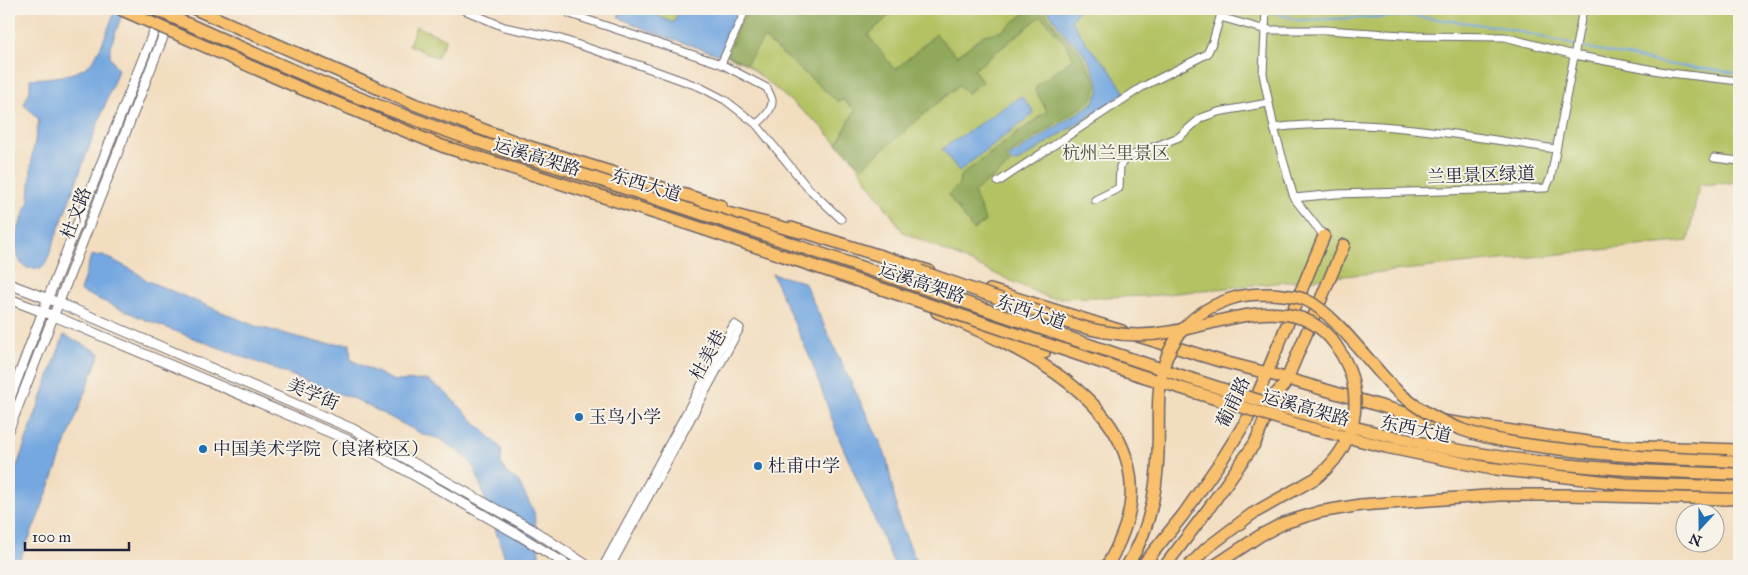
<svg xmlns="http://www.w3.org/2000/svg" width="1748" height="575" font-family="'IM FELL Great Primer','Noto Serif SC',serif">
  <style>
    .green { fill: #b4c264; stroke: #6b7250 }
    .forest { fill: #8fa85a; stroke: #58654a }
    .water { fill: #74a7e0; stroke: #4b648e }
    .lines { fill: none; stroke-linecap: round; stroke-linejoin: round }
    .stream { stroke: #74a7e0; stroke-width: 2 }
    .minor-casing { stroke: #6b6369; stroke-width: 9 }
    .tertiary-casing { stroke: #6b6369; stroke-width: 11 }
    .primary-casing { stroke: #6b6369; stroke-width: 14 }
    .trunk-casing { stroke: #6b6369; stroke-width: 14 }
    .minor { stroke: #fff; stroke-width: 7 }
    .tertiary { stroke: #fff; stroke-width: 9 }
    .primary { stroke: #f8bf6c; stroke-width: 11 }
    .trunk { stroke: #f8bf6c; stroke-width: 11 }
    .primary-bridge-casing { stroke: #6b6369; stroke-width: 14; stroke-linecap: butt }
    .trunk-bridge-casing { stroke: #6b6369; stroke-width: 14; stroke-linecap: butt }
    .primary-bridge { stroke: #f8bf6c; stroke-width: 11 }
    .trunk-bridge { stroke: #f8bf6c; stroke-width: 11 }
    .poi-dot { fill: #1f6fb2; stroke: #f7f3e8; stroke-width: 2 }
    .labels { text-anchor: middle; stroke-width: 4; stroke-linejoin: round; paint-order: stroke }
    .park-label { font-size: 18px; fill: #4e5247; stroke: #f7f3e8 }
    .street-label { font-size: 18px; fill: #22223b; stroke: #f7f3e8 }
    .poi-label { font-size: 18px; fill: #22223b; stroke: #f7f3e8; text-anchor: start }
  </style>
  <rect width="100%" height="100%" fill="#f7f3e8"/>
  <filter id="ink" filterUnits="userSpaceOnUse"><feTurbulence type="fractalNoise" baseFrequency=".02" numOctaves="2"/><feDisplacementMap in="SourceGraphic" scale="10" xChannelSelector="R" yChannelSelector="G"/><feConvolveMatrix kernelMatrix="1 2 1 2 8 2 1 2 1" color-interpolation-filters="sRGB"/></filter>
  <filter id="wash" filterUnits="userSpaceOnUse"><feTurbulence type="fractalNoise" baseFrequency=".0096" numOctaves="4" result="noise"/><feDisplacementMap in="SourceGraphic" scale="20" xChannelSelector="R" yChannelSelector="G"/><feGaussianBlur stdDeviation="1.12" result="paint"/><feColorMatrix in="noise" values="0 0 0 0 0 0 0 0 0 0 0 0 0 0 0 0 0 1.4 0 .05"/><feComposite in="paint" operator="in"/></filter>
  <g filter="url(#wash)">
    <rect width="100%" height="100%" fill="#f2ddbf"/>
    <g class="green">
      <path d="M625,9h1114v173l-40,3 -11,56 -541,55 -98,2 -146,-66 -64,-92 -2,4 -15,-17 -76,-63z"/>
      <path d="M416,26l30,13 -9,19 -28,-13z"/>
    </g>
    <path class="forest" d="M751,9h145l-28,26 27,35 41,-36 21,22 27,-21 18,-4 28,-22h13l17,24 19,18 18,32 -3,12 -5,7 -83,54 3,9 -35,27 11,28 -1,3 -11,7 -25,-35 11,-11 1,-8 87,-65 -12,-21 2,-5 37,-27 -10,-16 -23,-26 -67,54 9,12 -16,11 -8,-8 -97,82 -25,-23 18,-34 -12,-10 -6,1 -73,-63 -18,26 -18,-9 10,-28z"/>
    <g class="water">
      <path d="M115,9h9l-14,39v9l8,13 -72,193 -5,6 -14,-1 -6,-5 -4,-9 -2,-16 14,-38 3,-44 7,-36 -15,-16 6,-14v-11c18,-1 44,-2 59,-14 10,-9 22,-43 26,-56z"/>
      <path d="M622,9h22l29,14 7,-14h61l-21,46 -66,-22 -36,-16z"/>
      <path d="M1047,9h32l-8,11 18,27 19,20 17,26 -106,68 -8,2 -2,-6 84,-54 6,-11v-9l-10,-21 -9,-14 -15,-13z"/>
      <path d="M1021,96l12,14v4l-74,57 -17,-22z"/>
      <path d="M103,255l31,16 14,10 107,45 65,17 30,1 1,16 43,21 33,-1 17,11 58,58 -1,14 5,10 12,8 16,31 6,51 2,3h-33l-2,-2 -32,-95 -6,-8 -11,-10 -18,-12 -18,-5 -63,-33 -213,-81 -66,-29 11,-35z"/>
      <path d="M772,274l32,8 38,82 39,80 6,16 12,60 19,46h-23l-57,-130 -27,-76z"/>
      <path d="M64,335l36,18 -62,164 -21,49h-8v-78z"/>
    </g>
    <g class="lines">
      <g class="stream">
        <path d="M1259,9h1"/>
        <path d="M1272,12l26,8 114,-4 89,11 73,18"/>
        <path d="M1579,46l93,19 67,8"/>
      </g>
    </g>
  </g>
  <g filter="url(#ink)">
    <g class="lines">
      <g class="minor-casing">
        <g id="minor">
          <path d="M462,9l42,18 54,11 81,27 61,22 25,13 31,24 51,63 34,32"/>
          <path d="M1266,9l-3,65 11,54 20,70 30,38"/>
          <path d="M570,14l151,50 46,24c1,3 4,8 5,12 1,9 -9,20 -16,24"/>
          <path d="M721,64l25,-55"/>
          <path d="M1274,128c91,-12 191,8 282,21"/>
          <path d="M1714,158l25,3"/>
          <path d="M998,182l144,-95 65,-33 6,-13 7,-24 46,13h60l91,6 88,1 69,18 96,18 69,8"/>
          <path d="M1294,198l42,-4 210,-6 5,-11 32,-168"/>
          <path d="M1095,200l24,-12 1,-22 6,-8 53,-21 22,-19 17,-6 50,-9"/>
          <path d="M603,566l131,-242 6,4 -129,238"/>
        </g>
      </g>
      <g class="tertiary-casing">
        <g id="tertiary">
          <path d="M9,284l50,19 294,126 180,101 55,36"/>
          <path d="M9,299l45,17 294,124 27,13 142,81 52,32"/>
          <path d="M9,401l39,-103 110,-277"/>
          <path d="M9,429l165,-420"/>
        </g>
      </g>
      <g class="primary-casing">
        <g id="primary">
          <path d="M138,9l186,81 101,41 103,36 268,84 212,72"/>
          <path d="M195,9l219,95 116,43 191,59"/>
          <path d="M791,228l138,43"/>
          <path d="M990,290l132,41"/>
          <path d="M937,312c76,33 201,86 194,187 -2,24 -12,46 -24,67"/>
          <path d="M1138,336l82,25 47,12 155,45 194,28 123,4"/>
          <path d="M1013,341l31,12"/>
          <path d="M1342,430l60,14"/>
          <path d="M1454,455l54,8"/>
          <path d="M1529,466l57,8 138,5"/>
          <path d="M1142,566l41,-51 40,-57 25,-40 76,-182"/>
          <path d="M1165,566l44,-58 46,-65 20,-48 9,-10 3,-6 57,-134"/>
          <path d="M1214,566l47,-31 23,-12 35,-11 42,-7 139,-10h68l158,4"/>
        </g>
      </g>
      <g class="trunk-casing">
        <g id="trunk">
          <path d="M666,197l134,35"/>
          <path d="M1727,461l12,1"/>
          <path d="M1726,499l13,-1"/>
        </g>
      </g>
      <use href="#minor" class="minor"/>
      <use href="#tertiary" class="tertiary"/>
      <use href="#primary" class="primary"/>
      <use href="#trunk" class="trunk"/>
      <g class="primary-bridge-casing">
        <g id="primary-bridge">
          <path d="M920,271c37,13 74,26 111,38 24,9 49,19 75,23 22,4 43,4 64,0 54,-9 126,-43 165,12 10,14 17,28 19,45 5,36 -10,67 -38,89l-64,36 -45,34 -18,18"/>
          <path d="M1127,566c22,-34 30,-74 31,-114 2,-42 -6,-78 20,-116 12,-18 32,-30 52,-37 14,-5 28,-5 42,-5 12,1 23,1 34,6 30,14 65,66 91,91 19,17 42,30 66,39 31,11 64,15 97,19 55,7 111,10 167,12"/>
        </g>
      </g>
      <g class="trunk-bridge-casing">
        <g id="trunk-bridge">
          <path d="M120,9l182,80 140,57 222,70 475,159 167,52 80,20 101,21 140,16 112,3"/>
          <path d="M154,9c89,39 177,80 268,113 55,21 112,38 169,55 148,49 296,98 443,149 134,45 268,94 407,121 99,19 198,25 298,27"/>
        </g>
      </g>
      <use href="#primary-bridge" class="primary-bridge"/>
      <use href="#trunk-bridge" class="trunk-bridge"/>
    </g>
  </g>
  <g class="poi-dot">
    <circle cx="579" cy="417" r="5"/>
    <circle cx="203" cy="449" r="5"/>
    <circle cx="758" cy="466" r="5"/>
  </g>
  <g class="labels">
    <g class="park-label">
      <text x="1116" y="159">杭州兰里景区</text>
    </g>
    <g class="street-label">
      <text transform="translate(537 157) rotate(17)" y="6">运溪高架路</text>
      <text transform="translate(1481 175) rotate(-2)" y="6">兰里景区绿道</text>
      <text transform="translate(646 185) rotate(17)" y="6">东西大道</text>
      <text transform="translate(76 213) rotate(-69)" y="6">杜文路</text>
      <text transform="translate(922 283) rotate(19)" y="6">运溪高架路</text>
      <text transform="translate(1031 312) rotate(19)" y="6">东西大道</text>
      <text transform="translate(708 355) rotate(-61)" y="6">杜美巷</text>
      <text transform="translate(313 394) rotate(23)" y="6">美学街</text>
      <text transform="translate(1233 402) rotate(-64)" y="6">葡甫路</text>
      <text transform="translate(1306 408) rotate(16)" y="6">运溪高架路</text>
      <text transform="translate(1416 429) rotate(12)" y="6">东西大道</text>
    </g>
    <g class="poi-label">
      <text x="589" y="423">玉鸟小学</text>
      <text x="213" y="455">中国美术学院（良渚校区）</text>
      <text x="768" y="472">杜甫中学</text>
    </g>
  </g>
  <rect width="1748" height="575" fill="none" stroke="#f7f3e8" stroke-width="30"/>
  <g transform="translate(1700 528) rotate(201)"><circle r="24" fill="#f7f3e8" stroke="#a29fa3"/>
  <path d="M0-4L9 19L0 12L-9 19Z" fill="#1f6fb2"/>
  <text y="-8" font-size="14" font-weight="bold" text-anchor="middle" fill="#22223b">N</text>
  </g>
  <path d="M25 542v8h104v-8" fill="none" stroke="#22223b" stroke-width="2.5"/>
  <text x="32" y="542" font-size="15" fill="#22223b" stroke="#f7f3e8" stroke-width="4" paint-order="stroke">100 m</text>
</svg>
